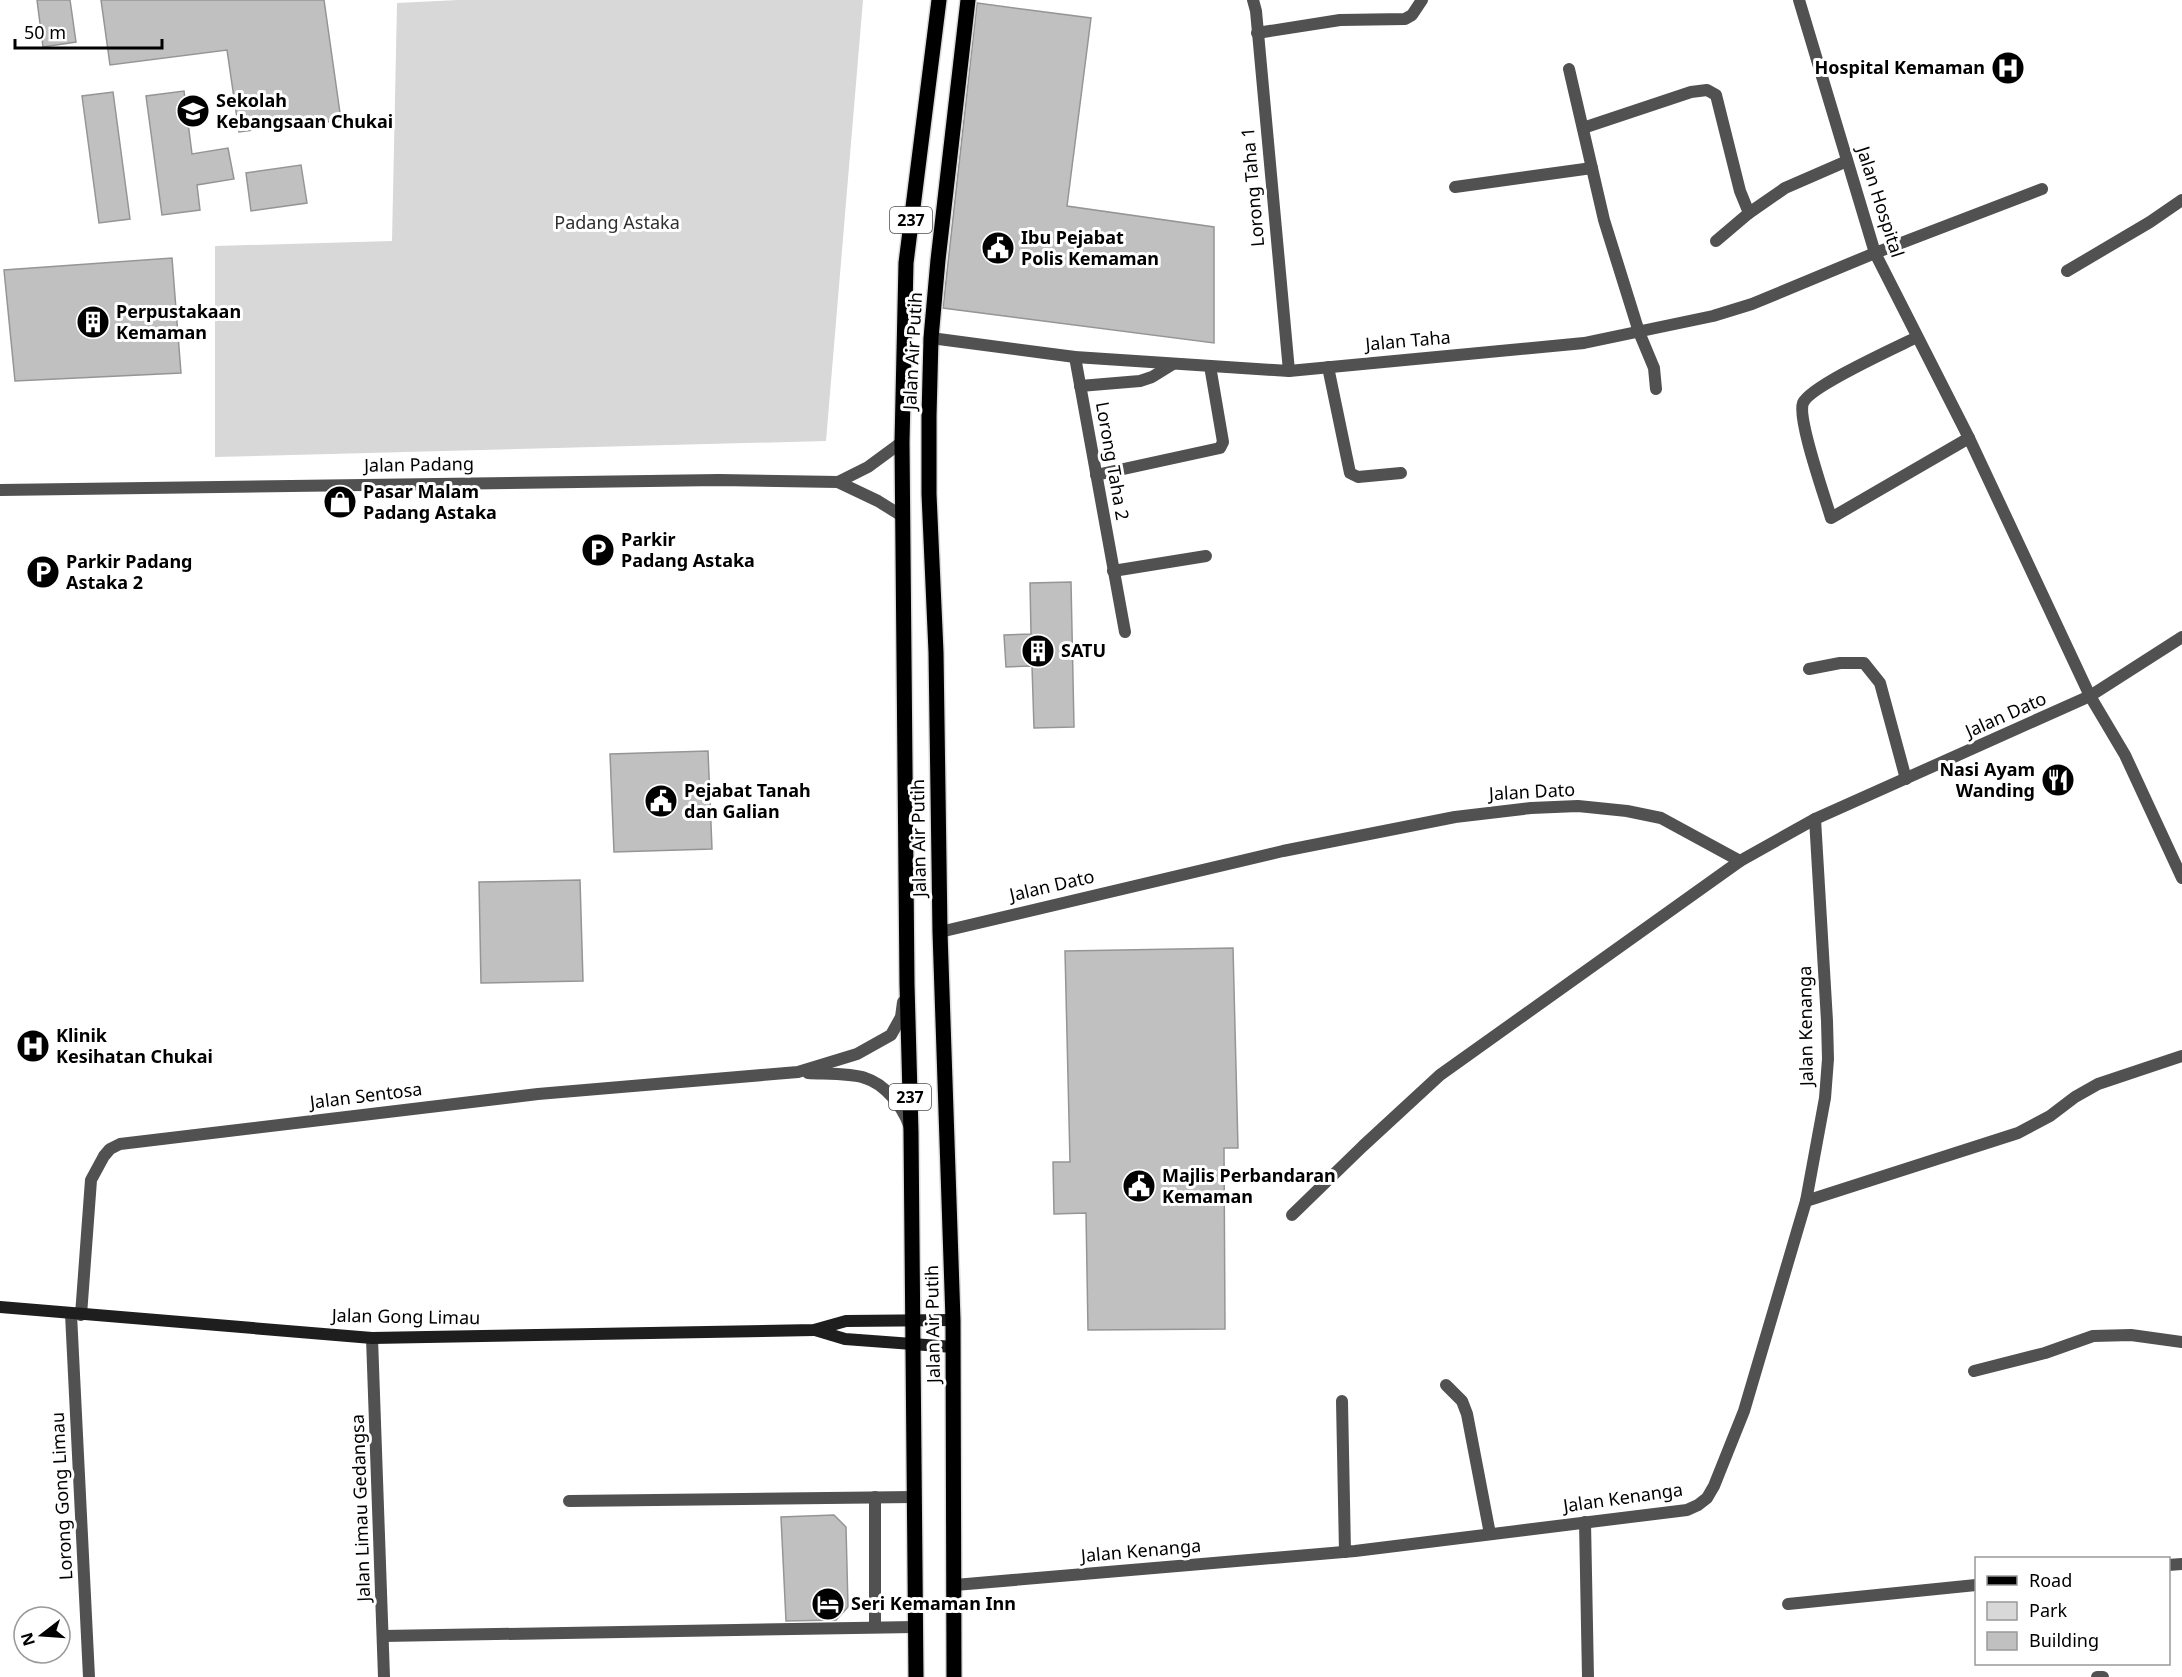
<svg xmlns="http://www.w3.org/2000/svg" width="2182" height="1677" font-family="'Noto Sans',sans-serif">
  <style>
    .green { fill: #d8d8d8 }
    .building { fill: #c0c0c0; stroke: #959595; stroke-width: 1.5 }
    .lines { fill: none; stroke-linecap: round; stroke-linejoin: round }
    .primary-casing { stroke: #dbdbdb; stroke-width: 18 }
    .street { stroke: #515151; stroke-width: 12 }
    .secondary { stroke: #1e1e1e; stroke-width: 12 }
    .primary { stroke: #000; stroke-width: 15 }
    .labels { text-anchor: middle; stroke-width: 6; stroke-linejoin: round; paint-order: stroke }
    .shield { fill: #fff; stroke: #4c4c4c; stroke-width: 1.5 }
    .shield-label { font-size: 16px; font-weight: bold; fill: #000 }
    .poi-label { font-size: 18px; font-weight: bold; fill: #000; stroke: #fff; text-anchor: start }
    .street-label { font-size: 18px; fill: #000; stroke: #fff }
    .park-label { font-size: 18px; fill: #2f2f2f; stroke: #fff }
  </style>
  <rect width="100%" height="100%" fill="#fff"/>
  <path class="green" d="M458,0h405l-37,441 -611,16v-211l177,-5 5,-238z"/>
  <g class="building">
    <path d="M37,0h33l6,42 -33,5z"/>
    <path d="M101,0h223l17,120 -37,5v-2l-65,9 -12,-82 -117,15z"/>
    <path d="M977,3l114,15 -24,188 147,21v116l-271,-35z"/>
    <path d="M184,91l8,63 36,-6 6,31 -37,6 3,25 -38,5 -16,-119z"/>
    <path d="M113,92l17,127 -31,4 -17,-127z"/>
    <path d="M301,165l6,38 -56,8 -5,-38z"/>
    <path d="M172,258l9,115 -166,8 -11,-111z"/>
    <path d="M1071,582l3,145 -40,1 -2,-62 -26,1 -2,-32 27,-1 -1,-51z"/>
    <path d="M708,751l4,98 -98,3 -4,-98z"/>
    <path d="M580,880l3,101 -102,2 -2,-101z"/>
    <path d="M1233,948l5,200h-14l1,181 -137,1 -2,-117 -32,1 -1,-52h17l-5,-211z"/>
    <path d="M834,1515l12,12 2,80 -12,13 -50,1 -5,-104z"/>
  </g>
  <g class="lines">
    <g class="primary-casing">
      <g id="primary">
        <path d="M916,1677l-5,-545 -4,-148 -5,-542 4,-179 33,-263"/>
        <path d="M954,1677l-1,-357 -13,-388 -4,-280 -7,-158v-78l2,-78 7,-78 30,-260"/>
      </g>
    </g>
    <g class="street">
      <path d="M1253,0l3,11 33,360"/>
      <path d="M1799,0l76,253 94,185 121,258 35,59 57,123"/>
      <path d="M1257,33l83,-13 65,-1 7,-4 10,-15"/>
      <path d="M1569,69l35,151 35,112 15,36 2,21"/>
      <path d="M1583,128l108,-36 16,-2 9,5 24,96 9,22 -33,28"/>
      <path d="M1455,187l137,-19"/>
      <path d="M1749,213l36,-25 62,-27"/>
      <path d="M2067,271l83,-49 32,-22"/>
      <path d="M1917,337c-20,10 -107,49 -114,66 -6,16 22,94 28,115l138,-80"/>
      <path d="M931,338l144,19 214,14 295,-28 129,-27 39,-12 123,-51 167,-64"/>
      <path d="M1075,357l50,275"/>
      <path d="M1328,367l22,106 8,4 43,-4"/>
      <path d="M1080,386l60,-5 12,-4 21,-13"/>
      <path d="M1096,475l124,-27 3,-6 -13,-76"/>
      <path d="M838,482l30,-15 34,-25"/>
      <path d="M0,490l719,-10 119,2 40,19 24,15"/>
      <path d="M1113,571l93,-15"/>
      <path d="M1809,669l31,-6h24l16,20 26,96"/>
      <path d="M940,932l343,-81 172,-34 76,-9 47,-2 49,5 34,7 79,43 75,-42 275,-123 92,-59"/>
      <path d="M808,1073c16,1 43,0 57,5 20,6 37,28 44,47"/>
      <path d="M1806,1201l212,-68 32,-17 25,-19 23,-13 84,-28"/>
      <path d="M1292,1215l71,-69 77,-71 300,-214"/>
      <path d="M71,1314l18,363"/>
      <path d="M81,1315l10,-135 13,-24 6,-7 10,-5 418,-50 260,-22 59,-18 34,-19 10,-18 2,-15"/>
      <path d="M372,1338l12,339"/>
      <path d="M1974,1371l71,-18 48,-17 38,-1 51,7"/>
      <path d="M1446,1385l16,16 5,13 23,120"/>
      <path d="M1342,1401l3,151"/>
      <path d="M875,1497v130"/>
      <path d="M569,1501l345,-4"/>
      <path d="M1585,1522l3,155"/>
      <path d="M2168,1565l14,-1"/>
      <path d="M955,1585l400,-34 332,-41 11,-5 9,-7 7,-12 30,-75 62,-210 19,-103 3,-39 -1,-38 -12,-202"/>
      <path d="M1788,1604l188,-19"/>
      <path d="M383,1636l532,-9"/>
      <path d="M2097,1677h6"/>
    </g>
    <g class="secondary">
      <path d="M0,1307l372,31 442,-8 32,-9 107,-1"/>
      <path d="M815,1330l30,9 108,8"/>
    </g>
    <use href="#primary" class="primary"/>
  </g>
  <defs>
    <g id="hospital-disc" transform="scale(1.725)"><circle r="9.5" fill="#000" stroke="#fff"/><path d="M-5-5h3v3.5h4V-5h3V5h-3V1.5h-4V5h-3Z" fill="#fff"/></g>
    <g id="school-disc" transform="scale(1.725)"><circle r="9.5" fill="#000" stroke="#fff"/><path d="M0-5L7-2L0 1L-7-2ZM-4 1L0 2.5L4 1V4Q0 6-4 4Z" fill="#fff"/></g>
    <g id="civic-disc" transform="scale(1.725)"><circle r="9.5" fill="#000" stroke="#fff"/><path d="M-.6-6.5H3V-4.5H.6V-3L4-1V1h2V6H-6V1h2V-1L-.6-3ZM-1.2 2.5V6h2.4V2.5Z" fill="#fff"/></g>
    <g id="building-disc" transform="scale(1.725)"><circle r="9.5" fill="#000" stroke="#fff"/><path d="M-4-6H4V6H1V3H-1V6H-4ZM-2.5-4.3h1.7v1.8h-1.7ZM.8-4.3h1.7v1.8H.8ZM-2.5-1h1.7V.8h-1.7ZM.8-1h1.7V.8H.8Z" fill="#fff"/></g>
    <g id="shop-disc" transform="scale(1.725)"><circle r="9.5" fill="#000" stroke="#fff"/><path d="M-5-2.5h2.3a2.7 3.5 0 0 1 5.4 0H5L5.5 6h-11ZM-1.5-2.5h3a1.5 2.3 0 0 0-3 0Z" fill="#fff"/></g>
    <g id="parking-disc" transform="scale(1.725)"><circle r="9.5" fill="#000" stroke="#fff"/><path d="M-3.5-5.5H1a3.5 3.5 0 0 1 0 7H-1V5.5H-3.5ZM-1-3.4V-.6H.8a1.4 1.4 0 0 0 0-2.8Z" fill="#fff"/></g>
    <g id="restaurant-disc" transform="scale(1.725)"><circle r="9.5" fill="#000" stroke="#fff"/><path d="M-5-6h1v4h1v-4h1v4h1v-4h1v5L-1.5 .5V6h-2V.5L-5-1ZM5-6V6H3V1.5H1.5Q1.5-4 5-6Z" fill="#fff"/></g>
    <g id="hotel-disc" transform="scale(1.725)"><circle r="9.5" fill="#000" stroke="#fff"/><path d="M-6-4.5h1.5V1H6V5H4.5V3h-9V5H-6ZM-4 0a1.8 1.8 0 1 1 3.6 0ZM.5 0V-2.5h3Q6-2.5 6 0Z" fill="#fff"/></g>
  </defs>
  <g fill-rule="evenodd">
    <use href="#hospital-disc" x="2008" y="68"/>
    <use href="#school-disc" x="193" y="111"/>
    <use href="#civic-disc" x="998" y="248"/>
    <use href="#building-disc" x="93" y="322"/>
    <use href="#shop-disc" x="340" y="502"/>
    <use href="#parking-disc" x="598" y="550"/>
    <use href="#parking-disc" x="43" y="572"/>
    <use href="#building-disc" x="1038" y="651"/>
    <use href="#restaurant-disc" x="2058" y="780"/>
    <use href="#civic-disc" x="661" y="801"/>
    <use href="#hospital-disc" x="33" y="1046"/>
    <use href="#civic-disc" x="1139" y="1186"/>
    <use href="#hotel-disc" x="828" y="1604"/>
  </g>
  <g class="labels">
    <g class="shield">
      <rect x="890" y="207" width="42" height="26" rx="4.5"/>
      <rect x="889" y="1084" width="42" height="26" rx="4.5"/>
    </g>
    <g class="shield-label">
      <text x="911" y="226">237</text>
      <text x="910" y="1103">237</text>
    </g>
    <g class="poi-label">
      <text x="1985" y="74" text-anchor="end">Hospital Kemaman</text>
      <text x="216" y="107">Sekolah<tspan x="216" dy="21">Kebangsaan Chukai</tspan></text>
      <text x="1021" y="244">Ibu Pejabat<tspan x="1021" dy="21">Polis Kemaman</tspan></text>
      <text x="116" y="318">Perpustakaan<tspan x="116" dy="21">Kemaman</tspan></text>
      <text x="363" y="498">Pasar Malam<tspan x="363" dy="21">Padang Astaka</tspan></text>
      <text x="621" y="546">Parkir<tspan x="621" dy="21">Padang Astaka</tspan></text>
      <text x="66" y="568">Parkir Padang<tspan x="66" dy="21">Astaka 2</tspan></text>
      <text x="1061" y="657">SATU</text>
      <text x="2035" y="776" text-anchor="end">Nasi Ayam<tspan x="2035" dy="21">Wanding</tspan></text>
      <text x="684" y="797">Pejabat Tanah<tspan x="684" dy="21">dan Galian</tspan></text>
      <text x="56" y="1042">Klinik<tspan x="56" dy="21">Kesihatan Chukai</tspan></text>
      <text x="1162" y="1182">Majlis Perbandaran<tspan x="1162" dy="21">Kemaman</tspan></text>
      <text x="851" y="1610">Seri Kemaman Inn</text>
    </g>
    <g class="street-label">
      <text transform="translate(1253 187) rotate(-95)" y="6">Lorong Taha 1</text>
      <text transform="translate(1880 202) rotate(72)" y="6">Jalan Hospital</text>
      <text transform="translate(1408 341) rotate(-5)" y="6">Jalan Taha</text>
      <text transform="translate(913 351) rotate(-87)" y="6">Jalan Air Putih</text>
      <text transform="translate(1112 461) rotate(80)" y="6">Lorong Taha 2</text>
      <text transform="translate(419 465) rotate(-1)" y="6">Jalan Padang</text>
      <text transform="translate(2006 715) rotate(-24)" y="6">Jalan Dato</text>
      <text transform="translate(1532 792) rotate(-3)" y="6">Jalan Dato</text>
      <text transform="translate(919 838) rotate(-91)" y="6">Jalan Air Putih</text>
      <text transform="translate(1052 886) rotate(-13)" y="6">Jalan Dato</text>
      <text transform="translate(1806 1026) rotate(-91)" y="6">Jalan Kenanga</text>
      <text transform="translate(366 1096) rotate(-7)" y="6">Jalan Sentosa</text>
      <text transform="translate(406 1317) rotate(1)" y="6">Jalan Gong Limau</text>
      <text transform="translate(933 1324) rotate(-91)" y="6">Jalan Air Putih</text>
      <text transform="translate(62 1496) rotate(-93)" y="6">Lorong Gong Limau</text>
      <text transform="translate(1623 1498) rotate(-8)" y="6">Jalan Kenanga</text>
      <text transform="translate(361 1508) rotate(-92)" y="6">Jalan Limau Gedangsa</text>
      <text transform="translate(1141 1551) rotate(-5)" y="6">Jalan Kenanga</text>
    </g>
    <g class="park-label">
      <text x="617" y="229">Padang Astaka</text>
    </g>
  </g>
  <rect x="1975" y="1557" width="195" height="108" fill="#ffffff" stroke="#999999" stroke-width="1.5"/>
  <rect x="1987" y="1576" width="30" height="9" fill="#000000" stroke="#999999" stroke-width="1.5"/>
  <text x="2029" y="1587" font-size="18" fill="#000000">Road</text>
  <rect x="1987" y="1602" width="30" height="18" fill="#d8d8d8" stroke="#999999" stroke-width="1.5"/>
  <text x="2029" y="1617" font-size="18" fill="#000000">Park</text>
  <rect x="1987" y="1632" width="30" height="18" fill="#c0c0c0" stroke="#999999" stroke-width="1.5"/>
  <text x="2029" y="1647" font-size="18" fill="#000000">Building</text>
  <g transform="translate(42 1635) rotate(253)"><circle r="28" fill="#ffffff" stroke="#999999" stroke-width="1.5"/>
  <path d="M0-4.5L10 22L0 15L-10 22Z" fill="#000000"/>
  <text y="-9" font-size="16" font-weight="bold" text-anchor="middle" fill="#000000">N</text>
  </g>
  <path d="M15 39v9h147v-9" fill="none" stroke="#000000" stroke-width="3"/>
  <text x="24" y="39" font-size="18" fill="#000000" stroke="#ffffff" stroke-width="4.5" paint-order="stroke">50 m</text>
</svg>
